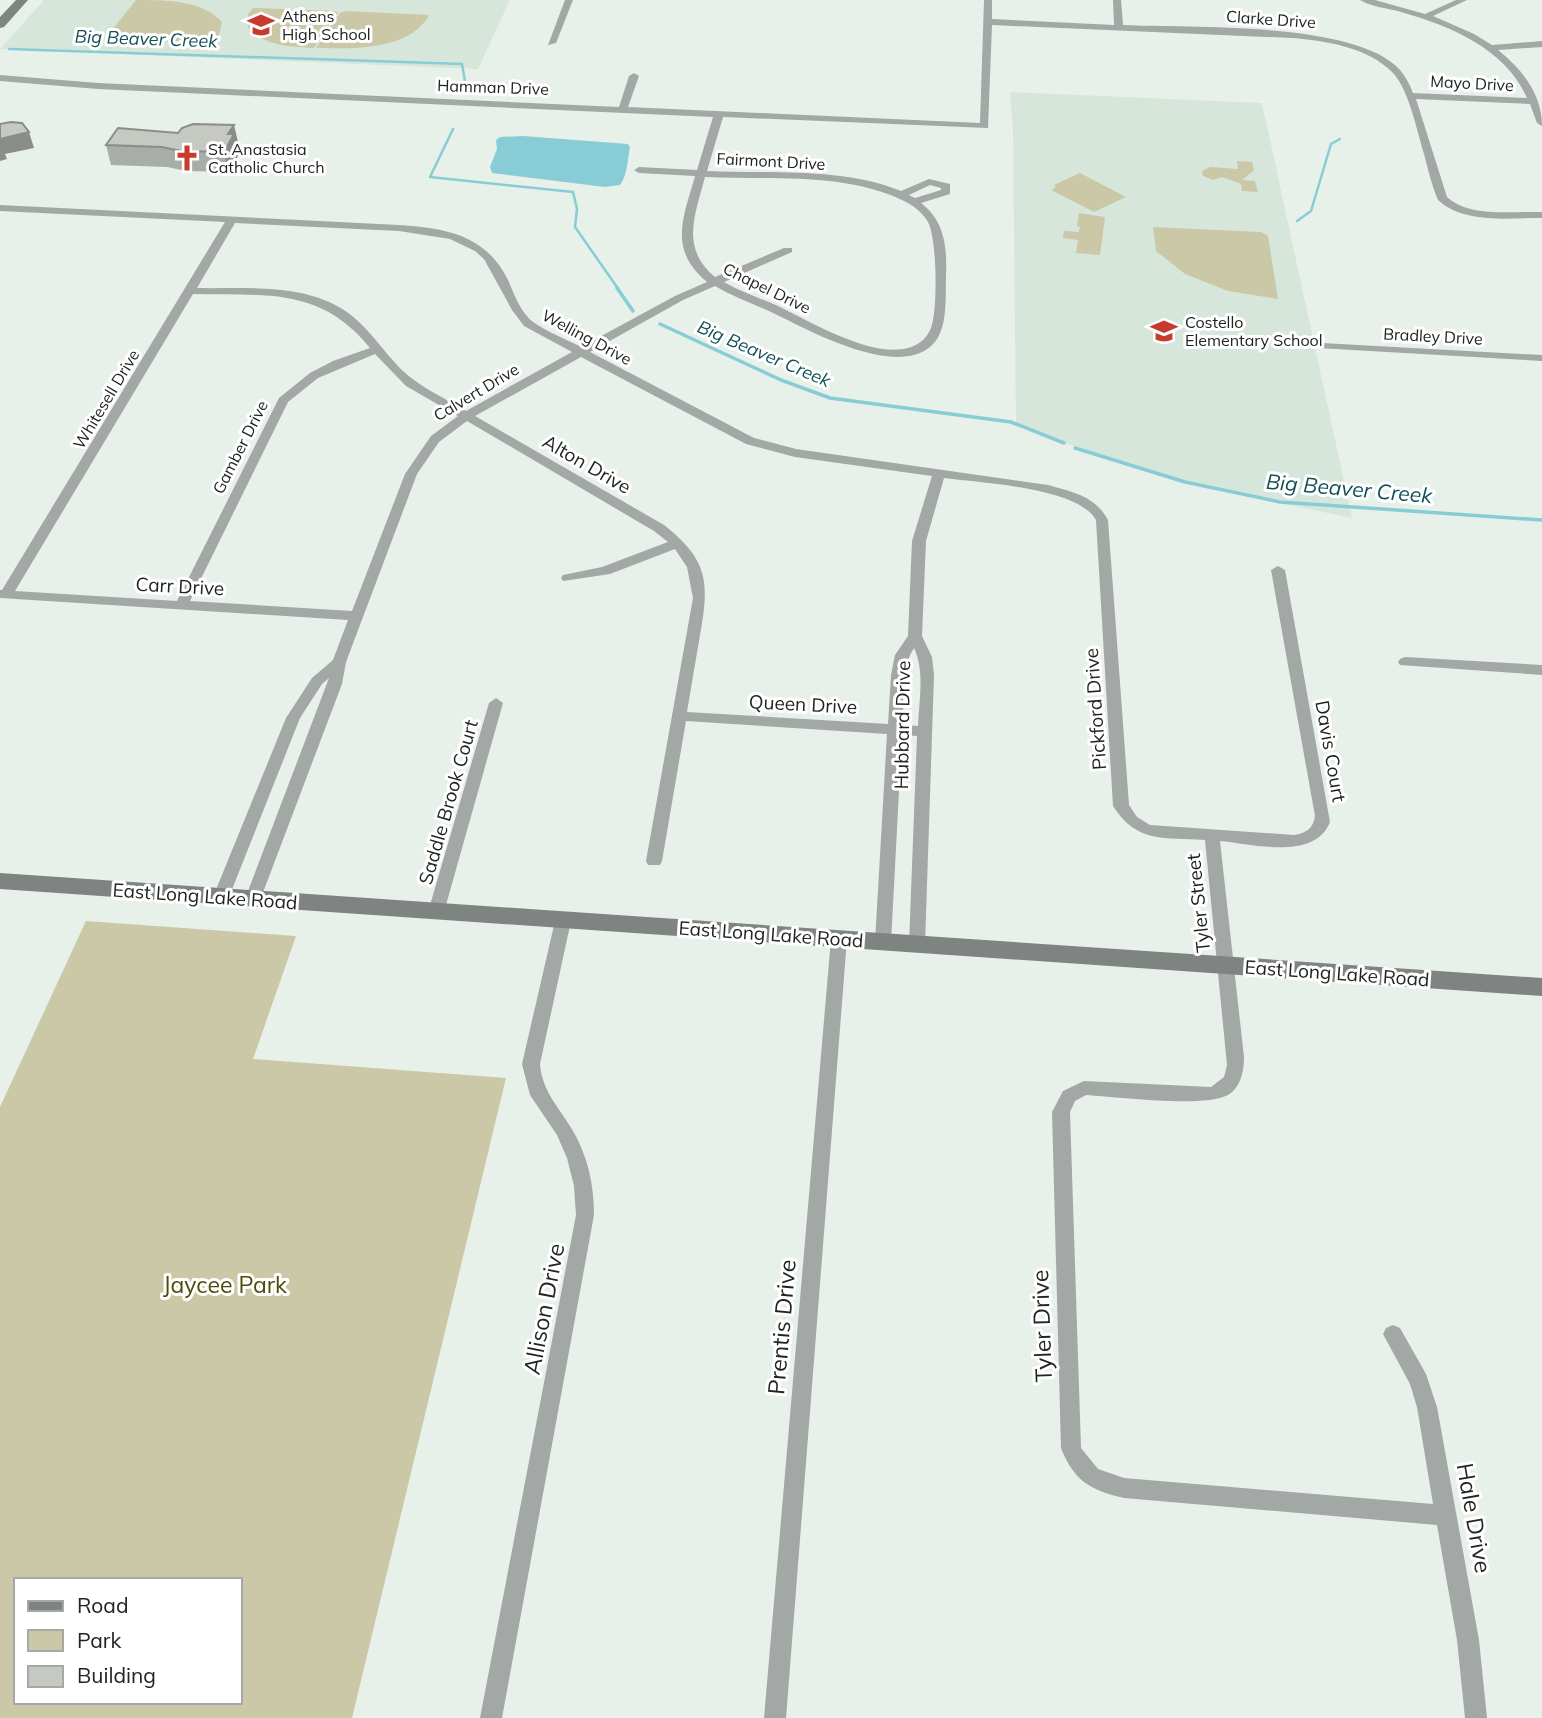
<svg xmlns="http://www.w3.org/2000/svg" width="1542" height="1718" font-family="Mulish,sans-serif">
  <style>
    .built { fill: #d7e6db }
    .green { fill: #cac8a6; fill-rule: evenodd }
    .water { fill: #88cdd6 }
    .lines { fill: none; stroke-linecap: round; stroke-linejoin: round }
    .stream-far1 { stroke: #88cdd6; stroke-width: 2.5 }
    .stream { stroke: #88cdd6; stroke-width: 3.5 }
    .street { fill: #a3a7a6; fill-rule: evenodd }
    .secondary { fill: #7f8483; fill-rule: evenodd }
    .wall { fill: #a9ada7 }
    .shaded-wall { fill: #8a8d88 }
    .building { fill: #c5c9c2; stroke: #8a8d88; stroke-width: 2 }
    .labels { text-anchor: middle; stroke-width: 6; stroke-linejoin: round; paint-order: stroke }
    .far-poi-label { font-size: 16px; fill: #212422; stroke: #fff; text-anchor: start }
    .far-street-label { font-size: 16px; fill: #212422; stroke: #fff }
    .far-water-label { font-size: 18px; font-style: italic; fill: #114f56; stroke: #fff }
    .street-label { font-size: 19px; fill: #212422; stroke: #fff }
    .water-label { font-size: 21px; font-style: italic; fill: #114f56; stroke: #fff }
    .near-park-label { font-size: 23px; fill: #504a09; stroke: #fff }
    .near-street-label { font-size: 23px; fill: #212422; stroke: #fff }
  </style>
  <rect width="100%" height="100%" fill="#e8f0ea"/>
  <g class="built">
    <path d="M44,0h466l-32,69 -478,-20z"/>
    <path d="M1010,92l252,11 90,415 -173,-36 -163,-56 -3,-293z"/>
  </g>
  <g class="green">
    <path d="M136,0c31,0 66,0 86,22l-5,21 -104,-3 -5,-5z"/>
    <path d="M253,8l82,3 3,2 -24,35c-22,-1 -52,-2 -66,-21v-13z"/>
    <path d="M345,11l84,4c-19,36 -79,34 -113,33l24,-35z"/>
    <path d="M1237,161l15,1 2,8 -12,10 13,1 3,11 -16,-1 -1,-7 -19,-7 -9,3 -10,-4 -1,-5 8,-4 28,2z"/>
    <path d="M1080,173l46,24 -32,15 -43,-22 5,-3 -2,-2z"/>
    <path d="M1079,213l26,4 -5,38 -24,-2 2,-13 -15,-2 1,-7 15,1 1,-5 -3,-1z"/>
    <path d="M1153,227l108,5 7,4 10,63 -50,-8 -43,-17 -29,-23z"/>
    <path d="M86,921l210,15 -43,123 253,19 -154,640h-352v-611zM16,1580h224v122h-224z"/>
  </g>
  <path class="water" d="M523,136l105,8 2,3c-3,14 -2,27 -10,38l-15,2 -113,-14 -2,-6 7,-18 -1,-9 4,-3z"/>
  <g class="lines">
    <g class="stream-far1">
      <path d="M9,49l453,15 5,29"/>
      <path d="M453,129l-23,48 143,15 4,17 -2,18 44,63"/>
      <path d="M1297,221l14,-10 20,-67 9,-5"/>
    </g>
    <g class="stream">
      <path d="M617,288l16,23"/>
      <path d="M660,324l121,56 49,18 181,24 53,21"/>
      <path d="M1075,448l110,34 95,20 262,18"/>
    </g>
    <g class="street">
      <path d="M565,0h8l-17,43 -8,2z"/>
      <path d="M984,0h8v19l122,6 -1,-25h8l2,25c65,3 234,-4 277,45 6,7 10,15 13,23l114,5c-22,-50 -77,-72 -126,-86 -13,-4 -30,-5 -41,-12h15l50,14 31,-14h11l-34,16 41,18 18,11 50,-4v6l-44,3c24,19 44,44 44,76l-5,-3 -7,-19 -114,-5 31,98c23,21 66,14 95,15v6c-33,0 -78,6 -104,-18 -6,-14 -10,-31 -14,-46 -7,-23 -15,-64 -31,-81 -25,-26 -67,-32 -101,-35l-300,-13 -4,103 -265,-11 -16,54c63,3 135,-4 194,20l28,-12 21,5v10l-29,9c24,18 26,45 25,72 -1,22 3,57 -16,72 -38,31 -125,-19 -161,-36 -18,-8 -37,-15 -54,-25l-32,14 -93,52 164,86 42,11 252,36c25,7 47,11 60,35l21,285 8,12 13,8 144,10c12,-2 19,-6 21,-19l-44,-246 7,-4 7,4 45,252c-15,39 -78,22 -110,19l24,216c0,14 -3,30 -16,38 -24,13 -111,2 -142,0l-11,6 -5,11 11,336 17,21 26,9 309,26 -16,-97 -7,-23 -27,-50 3,-6 7,-3 7,3 26,46 11,33 42,233 8,78h-22l-8,-78 -20,-115 -313,-27c-34,-8 -50,-17 -63,-50l-9,-336 11,-21 21,-10 127,6 13,-10 3,-12 -22,-225c-40,-3 -68,4 -92,-34l-17,-286c-18,-33 -116,-37 -152,-42l-18,63 -4,95 10,21 2,18 -9,270 -2,4h-12l-2,-4 8,-209 -15,-1 -11,207 -2,4h-12l-2,-4 12,-208 -201,-13 -24,140 -2,4h-12l-2,-4 47,-263 -6,-31 -12,-18 -65,25 -47,7 -2,-3 2,-3 39,-8 66,-25 -14,-11 -187,-110 -28,21 -22,32 -71,188 -4,22 -83,219h-12l-2,-4 84,-221 -7,6 -22,34 -71,179 -2,4h-12l-2,-4 73,-179 26,-40 21,-18 15,-40 -348,-22v-8h2l223,-368 -225,-11v-6l399,20c47,3 87,10 109,55 6,14 13,33 25,42 14,10 33,17 48,25l94,-51 32,-14c-39,-33 -24,-63 -12,-106l-56,-3 -5,-3 5,-3 58,3 16,-53 -615,-28 -98,-8v-6l98,8 521,24 10,-31 5,-3 5,3 -11,31 352,16zM705,177c65,3 141,-5 199,24 9,4 19,12 24,21 9,17 10,87 3,106 -4,10 -12,17 -23,20 -37,10 -97,-26 -130,-42 -18,-8 -37,-14 -54,-24l68,-30v-4h-8l-69,29c-35,-29 -20,-62 -10,-100zM930,185l11,3v2l-26,8 -6,-3zM235,223l164,8 51,8 25,12 9,8 28,51 12,16 48,26 -106,59c-21,-13 -45,-23 -63,-40 -22,-21 -37,-49 -64,-64 -42,-24 -96,-18 -142,-19zM193,294c71,2 127,-8 177,54l-37,13 -23,12 -31,25 -102,203 -162,-10zM375,354l31,32 52,30 -27,20 -26,38 -53,137 -162,-10 98,-199 30,-24zM581,357l165,87 49,13 137,19 -20,65 -4,95 -13,19 -4,20 -3,49 -201,-12c4,-24 8,-48 12,-71 10,-56 12,-79 -35,-116l-189,-109zM914,648c11,23 5,53 4,78l-15,-1c1,-24 -3,-57 11,-77z"/>
      <path d="M1322,343l220,12v6l-224,-13 -2,-2z"/>
      <path d="M1405,657l137,8v10l-142,-10 -2,-3 2,-3z"/>
      <path d="M496,698l7,5 -59,209 -2,4h-12l-2,-4 61,-209z"/>
      <path d="M563,915l6,2 2,4 -31,143c2,28 20,44 33,67 15,26 21,54 21,84l-92,503h-22l96,-503 -2,-29 -7,-28 -10,-23 -27,-40 -8,-31 33,-143 2,-4z"/>
      <path d="M839,933l6,2 2,4 -61,779h-22l67,-779 2,-4z"/>
    </g>
    <g class="secondary">
      <path d="M16,0h12l-24,27 -4,1v-11z"/>
      <path d="M0,873l1542,105v18l-1542,-107z"/>
    </g>
  </g>
  <path class="wall" d="M178,133l61,13 -2,2 2,6 -11,18 -42,-1 -19,-4 -56,-2 -5,-20z"/>
  <g class="shaded-wall">
    <path d="M234,125l5,21 -2,2 2,6 -11,18 -4,-20 4,-18z"/>
    <path d="M29,132l5,16 -29,6 2,5 -7,2v-22z"/>
  </g>
  <g class="building">
    <path d="M11,122l11,1 7,9 -29,7v-15z"/>
    <path d="M193,124l41,1 -6,9h6l-10,18 -43,-1 -19,-4 -56,-2 12,-17 60,5 4,-5z"/>
  </g>
  <defs>
    <g id="school-bare" transform="scale(2.1)"><path d="M0-5L7-2L0 1L-7-2ZM-4 1L0 2.5L4 1V4Q0 6-4 4Z" fill="#c73a2e" stroke="#fff" stroke-width="2.5" paint-order="stroke"/></g>
    <g id="church-bare" transform="scale(2.1)"><path d="M-1.2-6h2.4v3.5h3.3v2.4h-3.3V6h-2.4V-.1h-3.3v-2.4h3.3Z" fill="#c73a2e" stroke="#fff" stroke-width="2.5" paint-order="stroke"/></g>
  </defs>
  <g fill-rule="evenodd">
    <use href="#school-bare" x="261" y="25"/>
    <use href="#church-bare" x="187" y="158"/>
    <use href="#school-bare" x="1164" y="331"/>
  </g>
  <g class="labels">
    <g class="far-poi-label">
      <text x="282" y="22">Athens<tspan x="282" dy="18">High School</tspan></text>
      <text x="208" y="155">St. Anastasia<tspan x="208" dy="18">Catholic Church</tspan></text>
      <text x="1185" y="328">Costello<tspan x="1185" dy="18">Elementary School</tspan></text>
    </g>
    <g class="far-street-label">
      <text transform="translate(1271 19) rotate(4)" y="6">Clarke Drive</text>
      <text transform="translate(1472 83) rotate(3)" y="6">Mayo Drive</text>
      <text transform="translate(493 87) rotate(2)" y="6">Hamman Drive</text>
      <text transform="translate(771 161) rotate(3)" y="6">Fairmont Drive</text>
      <text transform="translate(767 288) rotate(26)" y="6">Chapel Drive</text>
      <text transform="translate(1433 336) rotate(3)" y="6">Bradley Drive</text>
      <text transform="translate(587 337) rotate(28)" y="6">Welling Drive</text>
      <text transform="translate(476 392) rotate(-31)" y="6">Calvert Drive</text>
      <text transform="translate(106 399) rotate(-59)" y="6">Whitesell Drive</text>
      <text transform="translate(240 447) rotate(-63)" y="6">Gamber Drive</text>
    </g>
    <g class="far-water-label">
      <text transform="translate(146 39) rotate(2)" y="6">Big Beaver Creek</text>
      <text transform="translate(764 354) rotate(23)" y="6">Big Beaver Creek</text>
    </g>
    <g class="street-label">
      <text transform="translate(587 464) rotate(30)" y="7">Alton Drive</text>
      <text transform="translate(180 586) rotate(3)" y="7">Carr Drive</text>
      <text transform="translate(803 704) rotate(3)" y="7">Queen Drive</text>
      <text transform="translate(1095 709) rotate(-94)" y="7">Pickford Drive</text>
      <text transform="translate(902 725) rotate(-89)" y="7">Hubbard Drive</text>
      <text transform="translate(1331 751) rotate(80)" y="7">Davis Court</text>
      <text transform="translate(448 802) rotate(-74)" y="7">Saddle Brook Court</text>
      <text transform="translate(205 896) rotate(4)" y="7">East Long Lake Road</text>
      <text transform="translate(1198 903) rotate(-96)" y="7">Tyler Street</text>
      <text transform="translate(771 934) rotate(4)" y="7">East Long Lake Road</text>
      <text transform="translate(1337 973) rotate(4)" y="7">East Long Lake Road</text>
    </g>
    <g class="water-label">
      <text transform="translate(1349 489) rotate(5)" y="7">Big Beaver Creek</text>
    </g>
    <g class="near-park-label">
      <text x="225" y="1293">Jaycee Park</text>
    </g>
    <g class="near-street-label">
      <text transform="translate(544 1309) rotate(-79)" y="8">Allison Drive</text>
      <text transform="translate(1042 1326) rotate(-92)" y="8">Tyler Drive</text>
      <text transform="translate(782 1327) rotate(-85)" y="8">Prentis Drive</text>
      <text transform="translate(1474 1518) rotate(80)" y="8">Hale Drive</text>
    </g>
  </g>
  <rect x="14" y="1578" width="228" height="126" fill="#ffffff" stroke="#a6a7a7" stroke-width="2"/>
  <rect x="28" y="1601" width="35" height="10" fill="#7f8483" stroke="#a6a7a7" stroke-width="2"/>
  <text x="77" y="1613" font-size="21" fill="#212422">Road</text>
  <rect x="28" y="1630" width="35" height="21" fill="#cac8a6" stroke="#a6a7a7" stroke-width="2"/>
  <text x="77" y="1648" font-size="21" fill="#212422">Park</text>
  <rect x="28" y="1666" width="35" height="21" fill="#c5c9c2" stroke="#a6a7a7" stroke-width="2"/>
  <text x="77" y="1683" font-size="21" fill="#212422">Building</text>
</svg>
